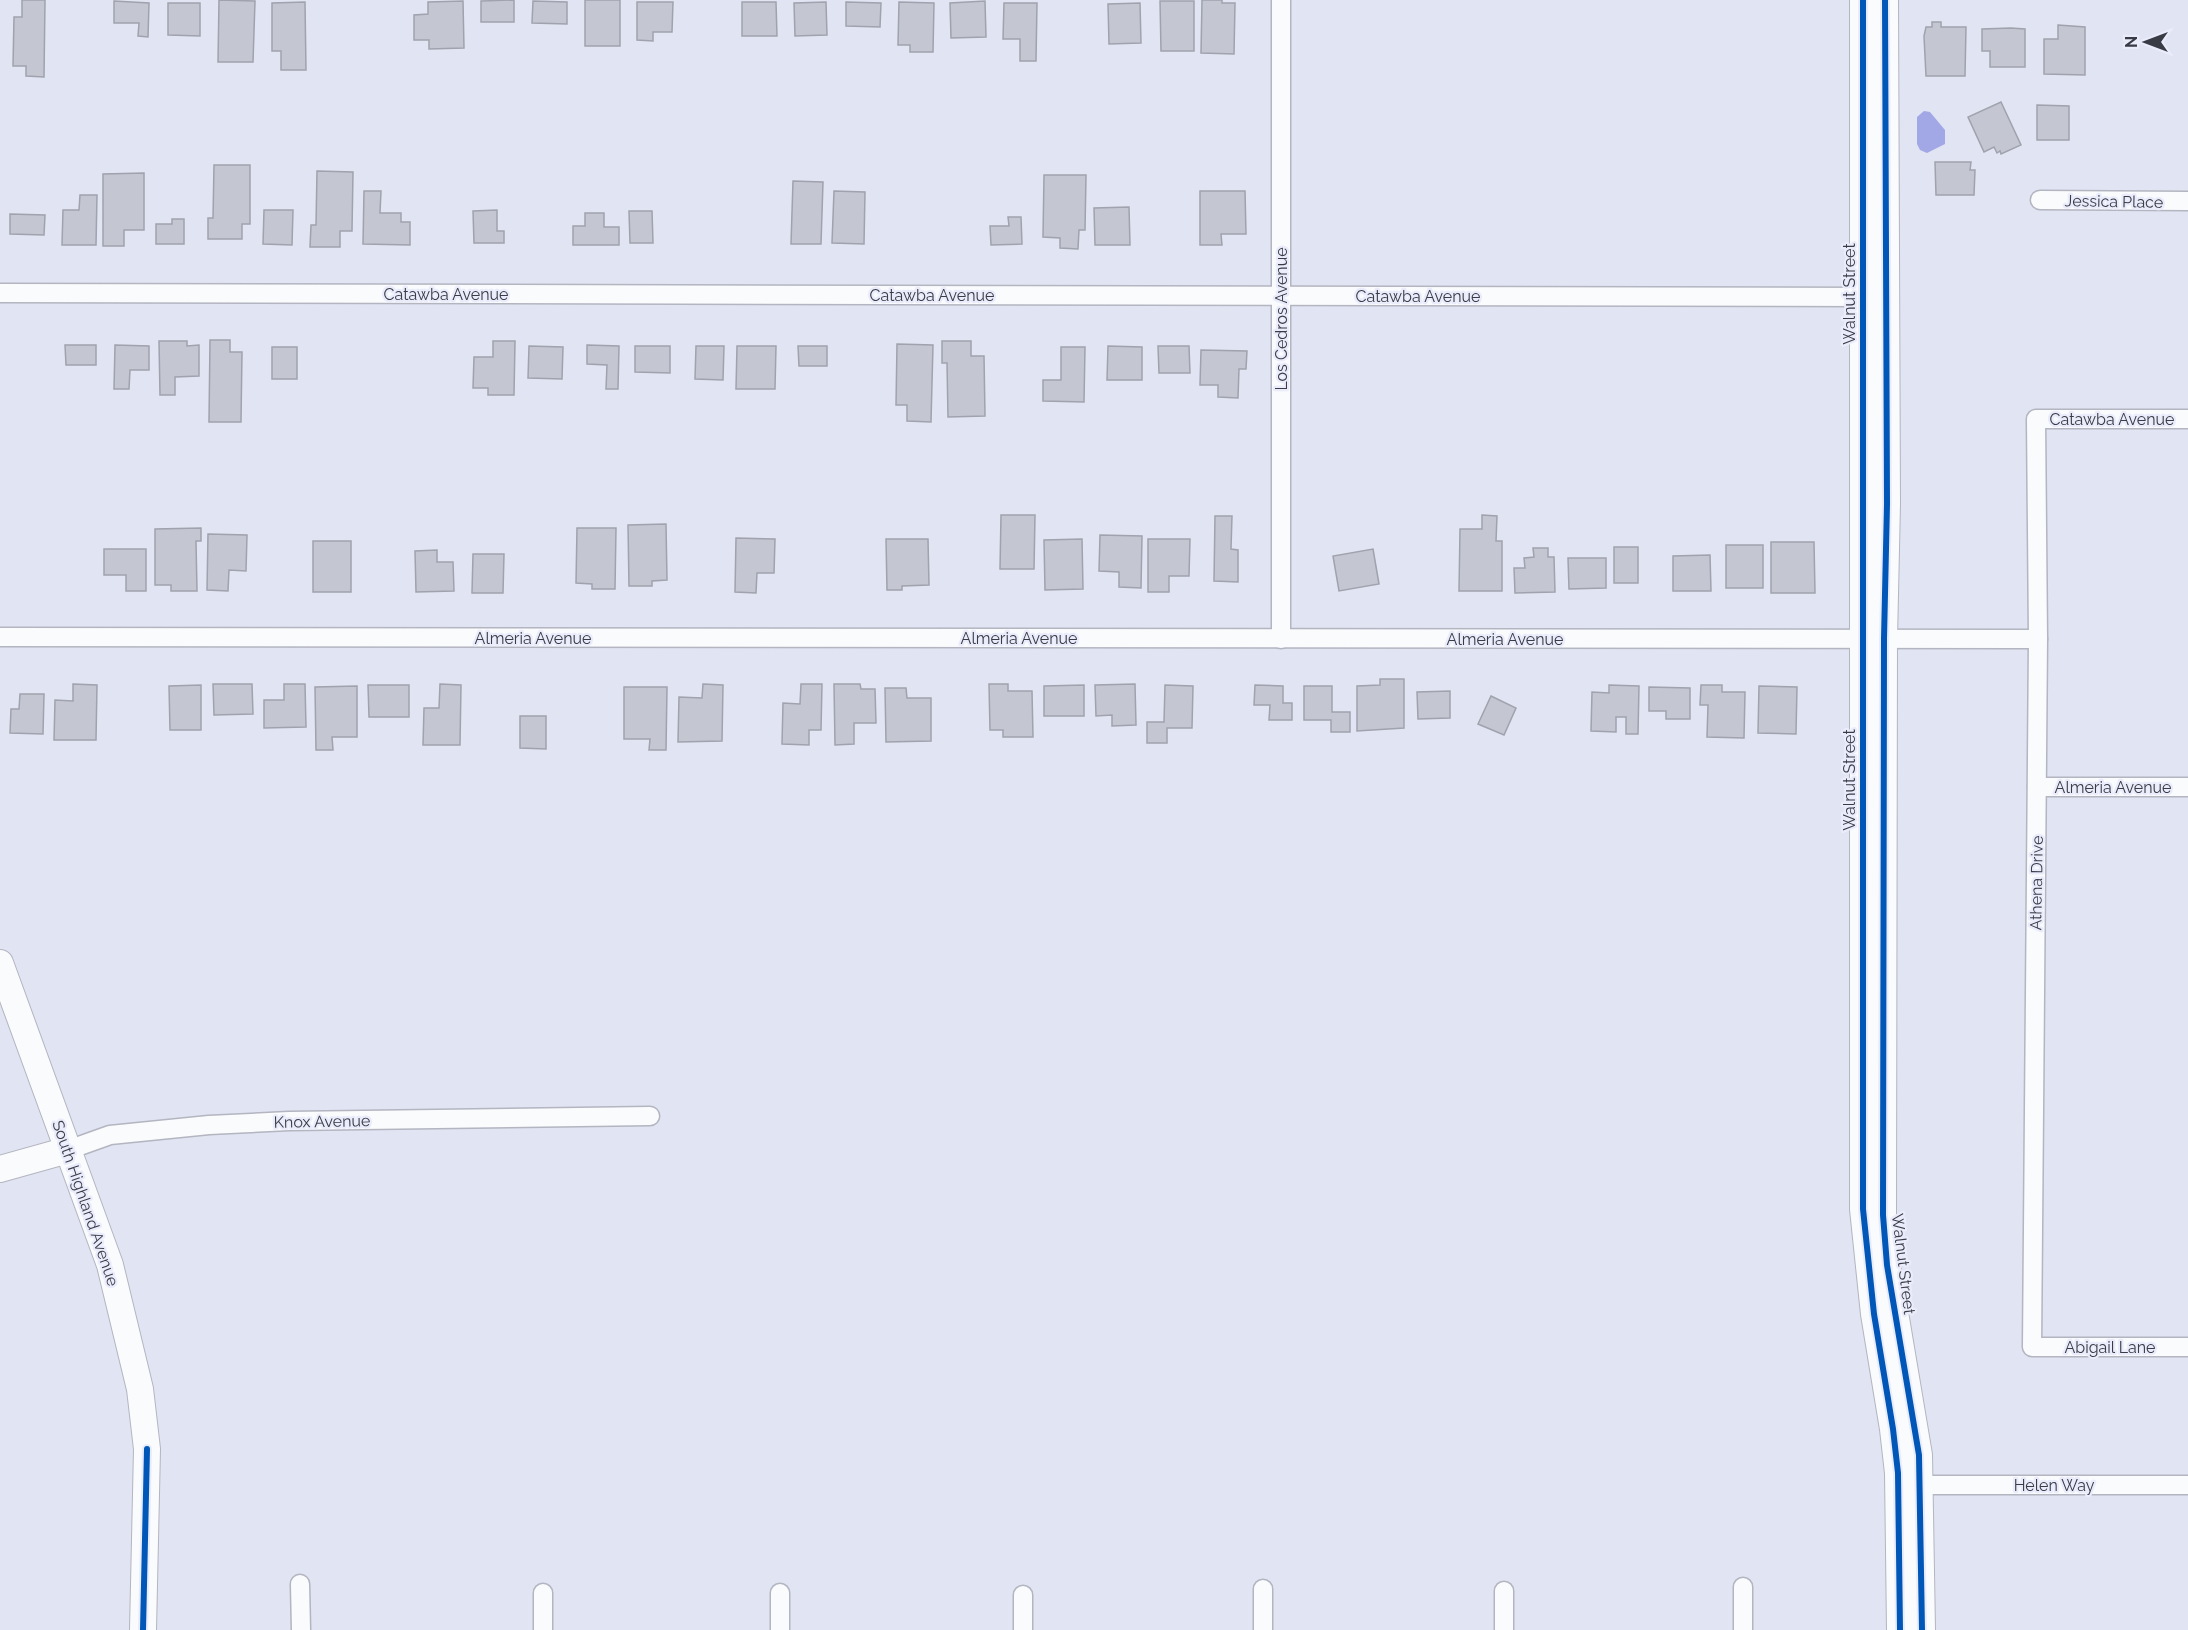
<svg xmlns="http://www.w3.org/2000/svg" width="2188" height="1630" font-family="Raleway,sans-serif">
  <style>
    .water { fill: #a1a8e5 }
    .building { fill: #c4c6d2; stroke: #a0a2ad; stroke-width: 1.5 }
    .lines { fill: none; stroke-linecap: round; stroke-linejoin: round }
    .street-casing { stroke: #b3b5c0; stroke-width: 21 }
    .secondary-casing { stroke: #b3b5c0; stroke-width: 28 }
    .street { stroke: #fafbfd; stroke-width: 18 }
    .secondary { stroke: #fafbfd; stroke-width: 26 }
    .cycleway-casing { stroke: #eaecfc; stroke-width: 10 }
    .cycleway { stroke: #0057b8; stroke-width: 6 }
    .labels { text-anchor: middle; stroke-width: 4.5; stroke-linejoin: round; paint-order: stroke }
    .street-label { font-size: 16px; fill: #393b45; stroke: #eaecfc }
  </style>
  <rect width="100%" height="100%" fill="#e1e4f2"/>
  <path class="water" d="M1924,111l6,1 15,18v14l-18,9 -7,-3 -3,-6v-27z"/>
  <g class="building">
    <path d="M22,0h23l-1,77 -18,-1v-10h-13l1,-49h8z"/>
    <path d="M219,0l36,1 -2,61h-35z"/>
    <path d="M514,0v22h-33v-21z"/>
    <rect x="585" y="0" width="35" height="46"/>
    <path d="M1202,0h20v3h13l-1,51 -33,-1z"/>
    <path d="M114,1l35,2 -1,34 -10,-1 1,-13h-25z"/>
    <path d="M463,1l1,47 -35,1v-9h-15v-25l14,-1v-12z"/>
    <path d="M533,1l34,1v22l-35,-1z"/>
    <path d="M985,1l1,36 -35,1 -1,-35z"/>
    <path d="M1160,1h34v50h-33z"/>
    <path d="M305,2l1,68h-25v-19h-9v-48z"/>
    <path d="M637,2h36l-1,30h-19v9l-16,-1z"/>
    <path d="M742,2h34l1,34h-35z"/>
    <path d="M826,2l1,33 -32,1 -1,-33z"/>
    <path d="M846,2l35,1 -1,24 -34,-1z"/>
    <path d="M899,2l35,1 -1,49h-23v-7h-12z"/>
    <path d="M168,3h32v33l-32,-1z"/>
    <path d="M1004,3h33l-1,58h-16v-22h-17z"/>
    <path d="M1140,3l1,40 -32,1 -1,-40z"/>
    <path d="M1932,22h9v5h25l-1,49h-39l-2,-40 2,-9h6z"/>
    <path d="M2058,25l27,2v48l-41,-1v-35h14z"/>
    <path d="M2011,28l14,1v38h-35v-16h-8v-22z"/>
    <path d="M2001,102l20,43 -20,9 -1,-3 -3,2 -3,-6 -10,5 -16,-35z"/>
    <path d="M2037,105l32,1v34h-32z"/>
    <path d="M1935,162h36l-1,8h5l-1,25h-38z"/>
    <path d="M214,165h36v59h-8v15h-34v-21h5z"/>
    <path d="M317,171l36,1 -1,59h-12v16h-30l1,-22h5z"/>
    <path d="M144,173v57h-20v16h-21v-72z"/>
    <path d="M1044,175h42l-1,55h-6l-1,19 -18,-1v-10l-17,-1z"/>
    <path d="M793,181l30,1 -2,62h-30z"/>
    <path d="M364,191h17l-1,22h21v9h9v23l-47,-1z"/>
    <path d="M834,191l31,1 -1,52 -32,-1z"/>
    <path d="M1200,191h45l1,43h-25l1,11h-22z"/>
    <path d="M80,195h17l-1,50h-34l1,-35h16z"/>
    <path d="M1129,207l1,38h-35l-1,-37z"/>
    <path d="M264,210h29l-1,35 -29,-1z"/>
    <path d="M497,210v21h7v12h-30l-1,-32z"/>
    <path d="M629,211h23l1,32h-23z"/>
    <path d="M585,213h19v14h15v18h-46v-19h12z"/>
    <path d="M10,214l35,1 -1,20 -34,-1z"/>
    <path d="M1008,217h13l1,27 -31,1 -1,-19h19z"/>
    <path d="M172,219h12v25h-28v-20h16z"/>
    <path d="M210,340h20v12h12l-1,70h-32z"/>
    <path d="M159,341h28v5l12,-1v31l-24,1v18h-15z"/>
    <path d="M493,341h22l-1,54h-26v-7h-15l1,-31h19z"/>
    <path d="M942,341h29v15h13l1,60 -37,1 -1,-54h-5z"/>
    <path d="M897,344l36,1 -2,77 -24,-1v-16h-11z"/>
    <path d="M65,345h31v20h-30z"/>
    <path d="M115,345l34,1v24h-19l-1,19h-15z"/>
    <path d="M587,345l32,1 -1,43h-12l1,-24 -20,-1z"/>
    <path d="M529,346l34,1 -1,32 -34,-1z"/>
    <path d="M635,346h35v27l-35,-1z"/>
    <path d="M696,346h28l-1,34 -28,-1z"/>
    <path d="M737,346h39l-1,43h-39z"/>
    <path d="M798,346h29v20h-28z"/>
    <path d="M1108,346l34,1v33h-35z"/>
    <path d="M1158,346h31l1,27h-31z"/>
    <rect x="272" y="347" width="25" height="32"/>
    <path d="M1061,347h24l-1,55 -41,-1v-21h18z"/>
    <path d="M1201,350l46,1 -1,18h-7l-1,29 -20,-1v-12h-18z"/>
    <path d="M1001,515h34l-1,54h-34z"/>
    <path d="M1482,515l15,1 -1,25h6v50h-43l1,-62h22z"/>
    <path d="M1215,516h17l-1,33 7,1v32l-24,-1z"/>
    <path d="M666,524l1,56 -15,1v5h-23l-1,-61z"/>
    <path d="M201,528v13h-5l1,50h-26v-6h-16v-56z"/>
    <path d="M577,528h39l-1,61h-23v-5l-16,-1z"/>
    <path d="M208,534l39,1 -1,36 -17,-1 -1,21 -21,-1z"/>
    <path d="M1100,535l42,1 -1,52 -22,-1v-15l-20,-1z"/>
    <path d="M736,538l39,1 -1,34h-17l-1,20 -21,-1z"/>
    <path d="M886,539h42l1,46 -27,1v4h-15z"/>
    <path d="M1082,539l1,50 -38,1 -1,-50z"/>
    <path d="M1148,539h42l-1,37h-20v16h-21z"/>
    <rect x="313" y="541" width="38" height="51"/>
    <path d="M1771,542h43l1,51h-44z"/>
    <rect x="1726" y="545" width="37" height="43"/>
    <rect x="1614" y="547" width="24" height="36"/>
    <path d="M1533,548h15v9h6l1,35 -40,1 -1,-25h11l-1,-10 10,-1z"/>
    <path d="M104,549h42v42h-20v-16h-22z"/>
    <path d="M1373,549l6,35 -40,7 -6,-35z"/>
    <path d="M437,550v12h16l1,29 -38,1 -1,-41z"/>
    <path d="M473,554h31l-1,39h-31z"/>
    <path d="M1710,555l1,36h-38v-35z"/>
    <path d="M1568,558h38v30l-37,1z"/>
    <path d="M1380,679h24v49l-47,3v-45l23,-1z"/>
    <path d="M73,684l24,1 -1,55h-42l1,-40 18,1z"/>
    <path d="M213,684h39l1,30 -39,1z"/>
    <path d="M284,684h21l1,43 -42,1v-28h20z"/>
    <path d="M440,684l21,1 -1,60h-37l1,-37h15z"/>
    <path d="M703,684l20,1 -1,56 -44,1 1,-45 23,1z"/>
    <path d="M801,684h21l-1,46h-12v15l-27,-1 1,-41 17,1z"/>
    <path d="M834,684h26l1,5h14l1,34h-22v21l-19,1z"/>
    <path d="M989,684h19v7h24l1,46h-30v-7h-13z"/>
    <path d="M1135,684l1,41 -24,1v-11l-16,1 -1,-31z"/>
    <path d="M201,685v45h-31l-1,-44z"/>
    <path d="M368,685h41v32h-40z"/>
    <path d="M1084,685v31h-40v-30z"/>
    <path d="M1165,685l28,1 -1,42h-25v15h-20v-21h17z"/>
    <path d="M1255,685l28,1v17h9v17h-23l1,-15h-16z"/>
    <path d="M1609,685l30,1 -1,48h-12v-17h-10v15l-25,-1 1,-39 17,1z"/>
    <path d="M1701,685h21v7h23l-1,46 -37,-1 1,-32h-8z"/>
    <path d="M357,686v51h-25l1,13h-17l-1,-63z"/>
    <path d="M1304,686h28v26h18v20h-19v-12h-27z"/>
    <path d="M1759,686l38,1 -1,47 -38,-1z"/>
    <path d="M624,687h43l-1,63h-17l1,-11h-26z"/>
    <path d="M1649,687l41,1v31h-24v-8h-17z"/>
    <path d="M885,688h21l1,10h24v43l-45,1z"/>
    <path d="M1450,691v27l-32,1 -1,-27z"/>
    <path d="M20,694h24l-1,40 -33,-1 1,-24h8z"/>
    <path d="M1491,696l25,12 -12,27 -26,-11z"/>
    <path d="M520,716h26v33l-26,-1z"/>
  </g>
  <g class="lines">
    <g class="street-casing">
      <g id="street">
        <path d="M1281,0v639"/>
        <path d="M2040,200l148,1"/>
        <path d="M0,293l1863,4"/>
        <path d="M2188,419h-152l2,220 -6,708h156"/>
        <path d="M0,637l2038,2"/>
        <path d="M2037,787h151"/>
        <path d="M68,1150l42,-15 99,-10 80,-4 361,-5"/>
        <path d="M1921,1485h267"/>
        <path d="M300,1584l1,46"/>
        <path d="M1743,1587v43"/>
        <path d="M780,1593v37"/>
        <path d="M1023,1595v35"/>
        <path d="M543,1630v-37"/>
        <path d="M1263,1630v-41"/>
        <path d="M1504,1630v-39"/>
      </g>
    </g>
    <g class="secondary-casing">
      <g id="secondary">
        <path d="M1863,0v1209l11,105 19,115 5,44 2,157"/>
        <path d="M1885,0l2,504 -3,135 -1,576 4,50 32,190 3,175"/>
        <path d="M0,963l110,302 30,124 7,60 -4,181"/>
        <path d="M0,1169l68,-19"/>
      </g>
    </g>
    <use href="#street" class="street"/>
    <use href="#secondary" class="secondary"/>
    <g class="cycleway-casing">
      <g id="cycleway">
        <path d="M1863,0v1209l11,105 19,115 5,44 2,157"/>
        <path d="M1885,0l2,504 -3,135 -1,576 4,50 32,190 3,175"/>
        <path d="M143,1630l4,-181"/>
      </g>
    </g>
    <use href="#cycleway" class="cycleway"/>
  </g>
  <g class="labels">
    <g class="street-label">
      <text transform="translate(2114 201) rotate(1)" y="6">Jessica Place</text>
      <text x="446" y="300">Catawba Avenue</text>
      <text transform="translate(1849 294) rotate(-90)" y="6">Walnut Street</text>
      <text x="932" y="301">Catawba Avenue</text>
      <text x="1418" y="302">Catawba Avenue</text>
      <text transform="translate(1281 319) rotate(-90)" y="6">Los Cedros Avenue</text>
      <text x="2112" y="425">Catawba Avenue</text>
      <text x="533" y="644">Almeria Avenue</text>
      <text x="1019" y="644">Almeria Avenue</text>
      <text x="1505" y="645">Almeria Avenue</text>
      <text transform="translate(1849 780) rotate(-90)" y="6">Walnut Street</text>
      <text x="2113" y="793">Almeria Avenue</text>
      <text transform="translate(2036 883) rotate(-89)" y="6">Athena Drive</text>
      <text transform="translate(322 1121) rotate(-1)" y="6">Knox Avenue</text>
      <text transform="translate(86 1203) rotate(71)" y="6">South Highland Avenue</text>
      <text transform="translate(1904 1264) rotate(83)" y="6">Walnut Street</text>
      <text x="2110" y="1353">Abigail Lane</text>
      <text x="2054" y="1491">Helen Way</text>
    </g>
  </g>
  <g transform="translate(2146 42) rotate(270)" stroke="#eaecfc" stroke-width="4.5" paint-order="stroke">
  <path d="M0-4.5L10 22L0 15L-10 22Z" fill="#393b45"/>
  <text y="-9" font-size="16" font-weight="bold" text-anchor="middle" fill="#393b45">N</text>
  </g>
</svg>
